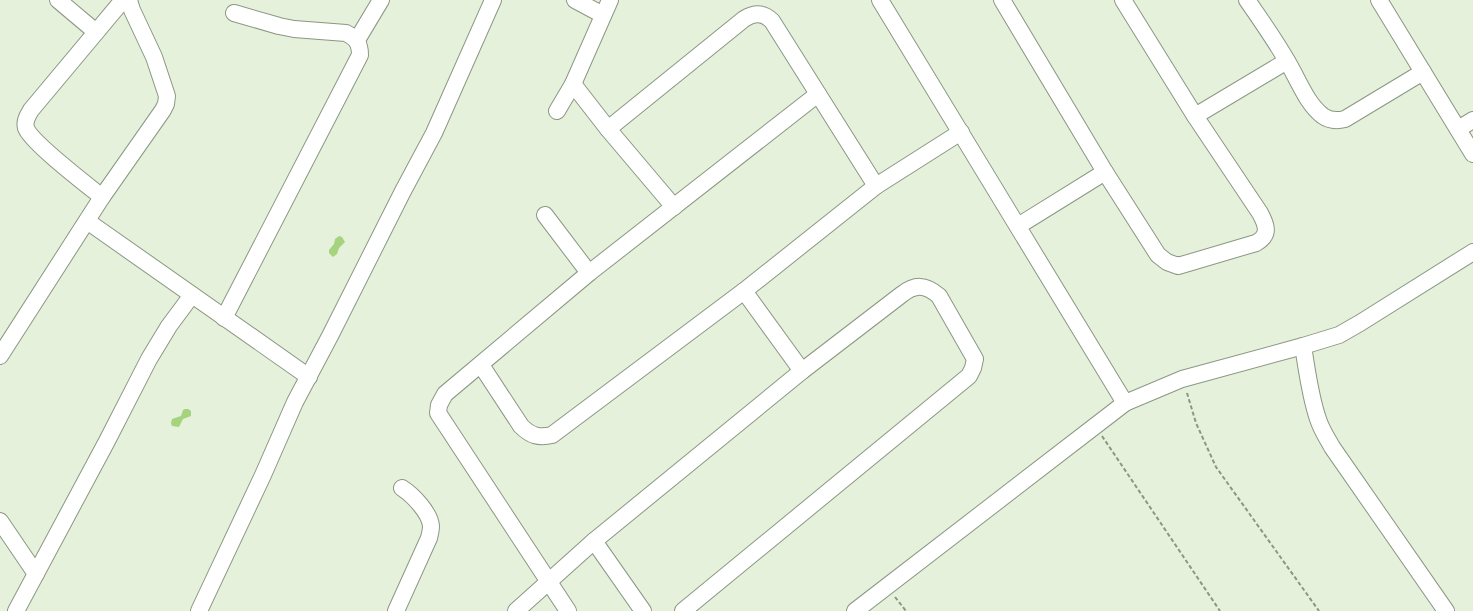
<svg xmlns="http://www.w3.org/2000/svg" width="1473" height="611" font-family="'Archivo Narrow',sans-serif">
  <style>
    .building { fill: #a6d37d }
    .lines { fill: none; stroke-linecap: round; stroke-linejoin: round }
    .minor-casing { stroke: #8c9783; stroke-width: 18 }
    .path { stroke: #8d9586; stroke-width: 2; stroke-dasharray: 4 2.5; stroke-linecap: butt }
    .minor { stroke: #fff; stroke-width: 16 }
  </style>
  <rect width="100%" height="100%" fill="#e5f1db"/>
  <g class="building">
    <path d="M339,236l3,1 3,5 -6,6 -2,6 -4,3 -4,-4v-3l5,-6 1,-5z"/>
    <path d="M185,409h3l3,2v5l-8,3 -4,8 -7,-1 -1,-3 1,-4 9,-3 2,-6z"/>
  </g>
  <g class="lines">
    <g class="minor-casing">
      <g id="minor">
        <path d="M58,0l38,32"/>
        <path d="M575,0l28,15"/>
        <path d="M880,0l245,403"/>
        <path d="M1002,0l103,172 53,83 9,7 11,4 78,-23c14,-8 11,-17 4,-30l-65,-97 -72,-116"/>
        <path d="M1247,0c14,20 28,40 40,61 11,18 19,42 36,55 7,5 14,5 22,3l78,-47"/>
        <path d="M1379,0l94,154"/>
        <path d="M357,40l24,-40"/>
        <path d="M573,84l35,45 66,78"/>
        <path d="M557,111l16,-27 37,-84"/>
        <path d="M1195,116l92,-55"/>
        <path d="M608,129l136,-110c10,-6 19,-7 28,2l104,165"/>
        <path d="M1458,129l15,-9"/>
        <path d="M102,197c-15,-12 -71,-55 -76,-69 -2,-7 2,-13 5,-18l92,-110"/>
        <path d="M545,215l44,58"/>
        <path d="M87,221l222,156"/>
        <path d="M1018,226l87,-54"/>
        <path d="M744,291l58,80"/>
        <path d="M224,318l136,-263c0,-12 -4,-17 -14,-22l-52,-4 -15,-3 -45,-13"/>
        <path d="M1303,346c4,24 7,50 15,73 3,10 9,19 14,28l114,164"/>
        <path d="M0,356l102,-159 61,-87 3,-6 1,-8 -13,-39 -22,-47 -3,-10"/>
        <path d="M481,365l40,61c10,10 18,12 31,9l192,-144 132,-105 85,-54"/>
        <path d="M0,521l36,53"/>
        <path d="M594,541l49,70"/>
        <path d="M16,611l91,-170 42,-82 20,-33 23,-31"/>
        <path d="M199,611l64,-136 32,-73 35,-66 73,-145 31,-58 59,-133"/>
        <path d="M396,611l33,-73c1,-4 2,-9 2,-12 -1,-13 -18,-31 -29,-38"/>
        <path d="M516,611l78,-70 208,-170 99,-76c14,-11 24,-11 38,1l36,63 -2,9 -4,8 -286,235"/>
        <path d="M568,611l-130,-198 1,-8 6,-11 144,-121 229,-179"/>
        <path d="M855,611l270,-208 57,-24 121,-33 36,-11 21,-12 113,-71"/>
      </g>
    </g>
    <g class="path">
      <path d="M1187,393l9,30 20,44 103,144"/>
      <path d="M1102,436l118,175"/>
      <path d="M895,597l11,14"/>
    </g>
    <use href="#minor" class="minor"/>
  </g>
</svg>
